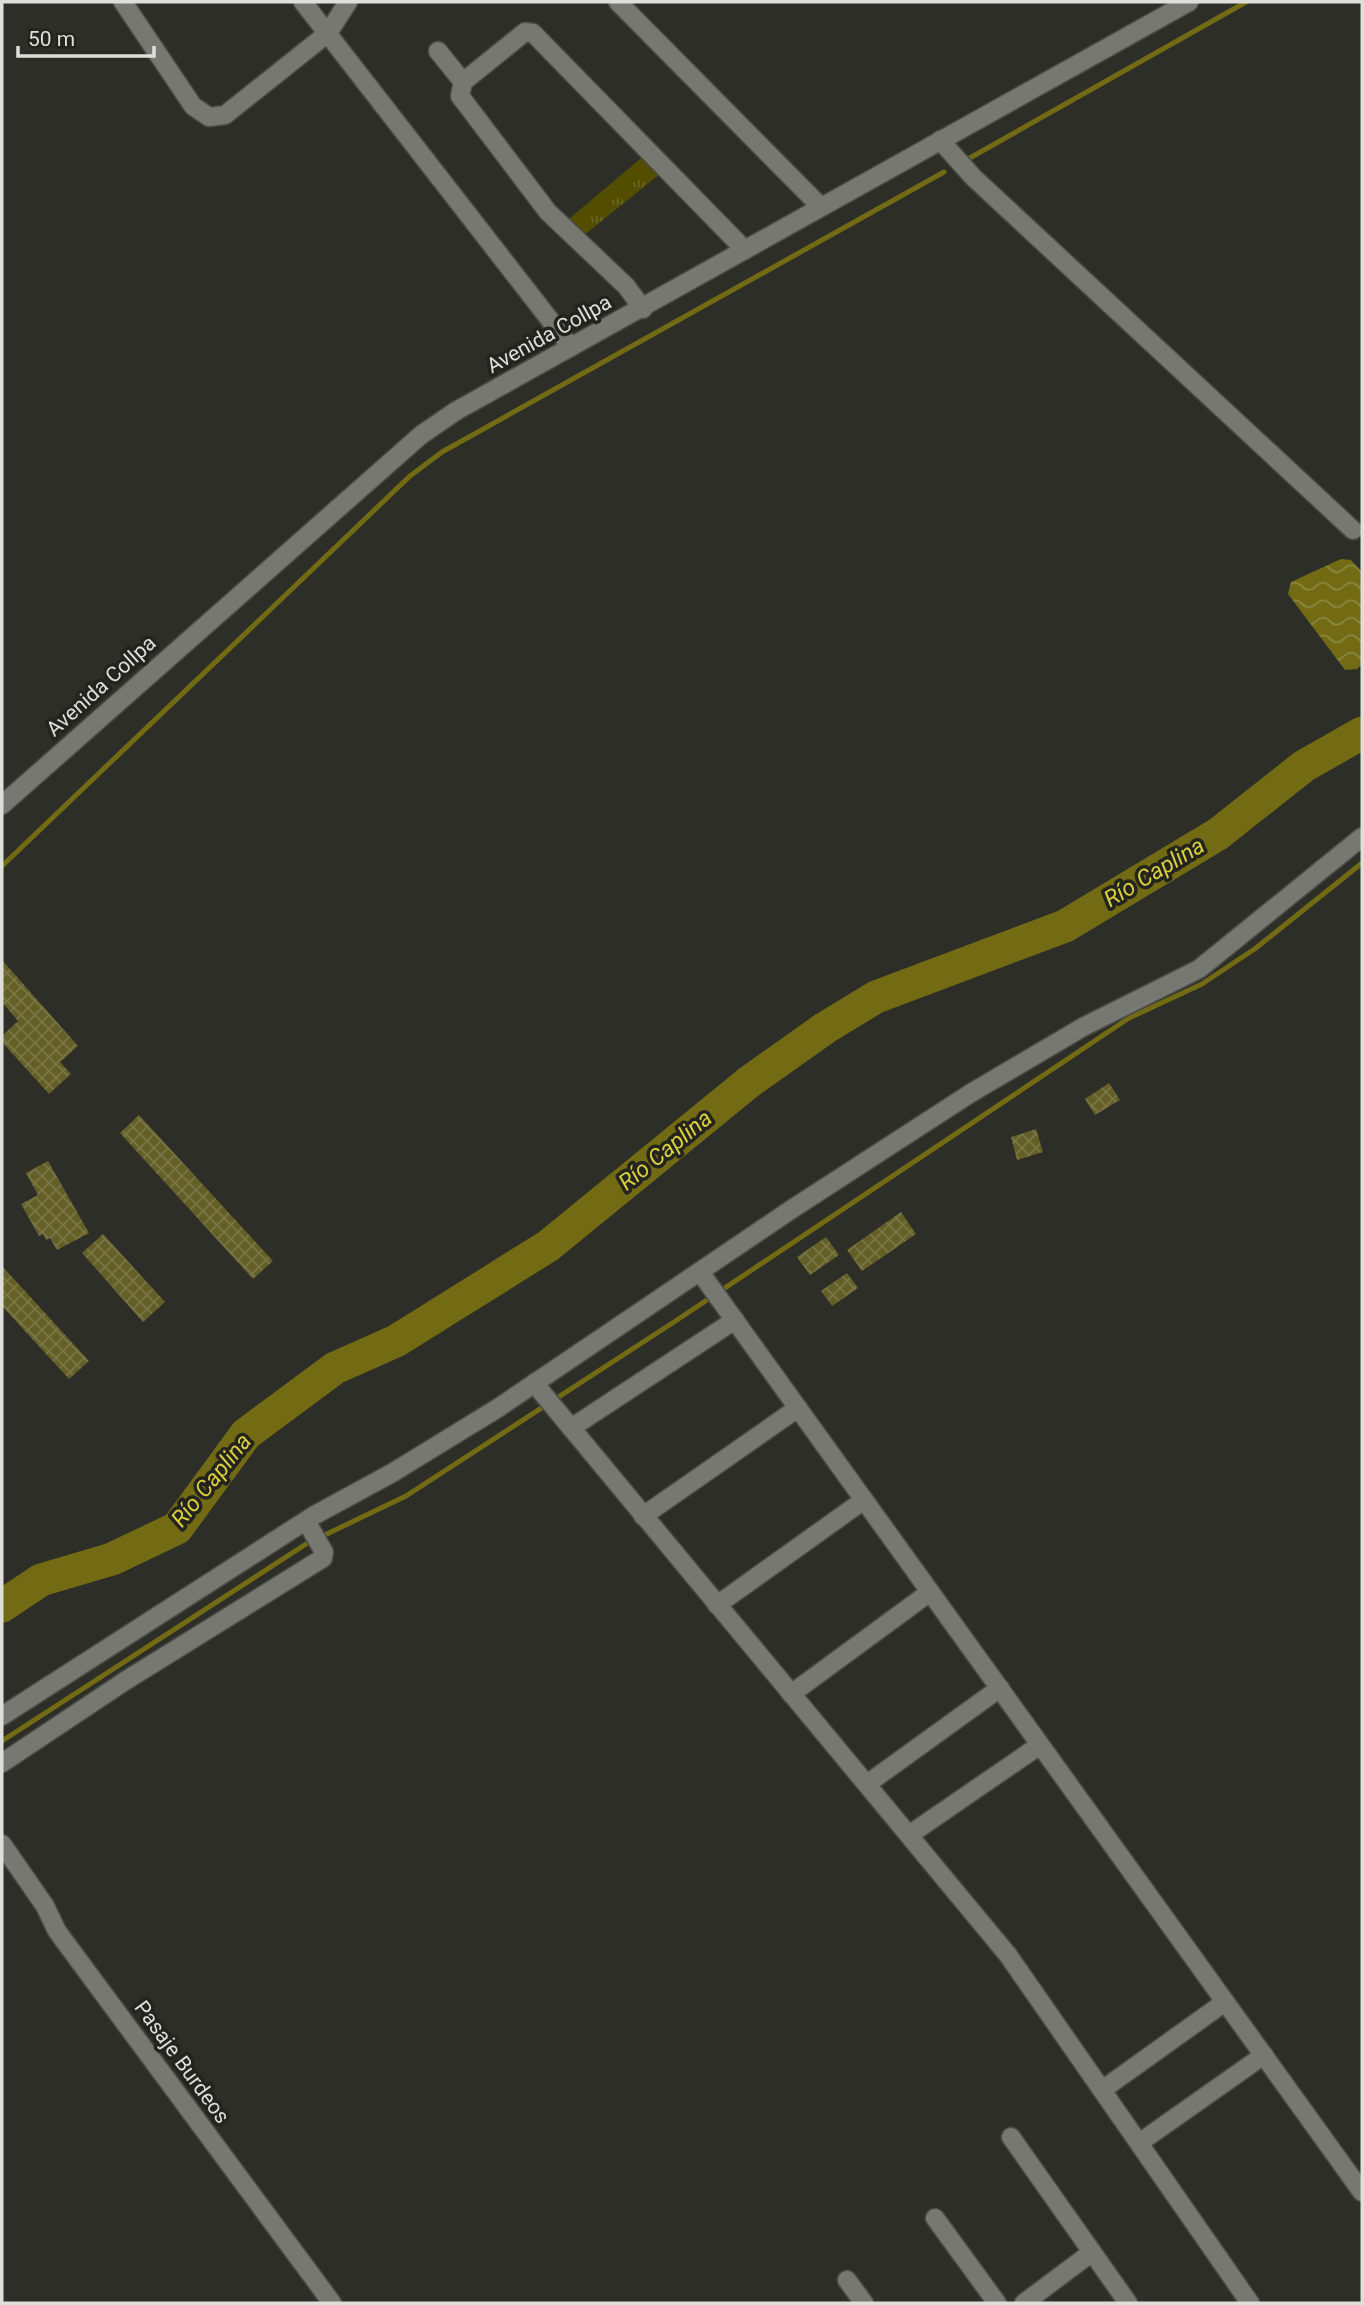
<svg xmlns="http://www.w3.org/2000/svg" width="1364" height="2305" font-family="Roboto,sans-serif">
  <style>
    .park { fill: url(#park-tufts) }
    .water { fill: url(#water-waves) }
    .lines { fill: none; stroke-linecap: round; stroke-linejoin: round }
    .stream { stroke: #726b13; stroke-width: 5 }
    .river { stroke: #726b13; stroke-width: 33 }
    .building { fill: url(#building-cross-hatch) }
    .minor-casing { stroke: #4a4a46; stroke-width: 21 }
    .secondary-casing { stroke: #4a4a46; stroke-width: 21 }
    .minor { stroke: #787872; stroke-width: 18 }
    .secondary { stroke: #787872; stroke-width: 18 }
    .labels { text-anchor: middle; stroke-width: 7; stroke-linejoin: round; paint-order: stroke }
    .street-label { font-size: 21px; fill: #dededb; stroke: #24241f }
    .water-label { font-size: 23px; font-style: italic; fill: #dace3d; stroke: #24241f }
  </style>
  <defs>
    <pattern id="park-tufts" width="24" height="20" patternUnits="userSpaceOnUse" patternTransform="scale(1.75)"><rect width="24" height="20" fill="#534d00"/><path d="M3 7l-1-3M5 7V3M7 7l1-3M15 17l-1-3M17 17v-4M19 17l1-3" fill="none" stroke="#6b6625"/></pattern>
    <pattern id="water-waves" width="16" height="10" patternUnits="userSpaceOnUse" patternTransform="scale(1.75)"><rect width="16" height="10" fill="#726b13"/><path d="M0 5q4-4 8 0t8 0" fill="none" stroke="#8c8740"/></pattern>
    <pattern id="building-cross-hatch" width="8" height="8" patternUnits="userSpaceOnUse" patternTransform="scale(1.75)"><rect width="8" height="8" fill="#635f26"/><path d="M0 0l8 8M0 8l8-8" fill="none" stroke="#797645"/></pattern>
  </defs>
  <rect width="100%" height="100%" fill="#2e2e29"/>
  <path class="park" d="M647,153l18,17 -82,66 -14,-17z"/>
  <path class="water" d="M1341,559l10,1 11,12v92l-5,5 -12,1 -57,-76 3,-12z"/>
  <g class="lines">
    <g class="stream">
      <path d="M968,159l278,-157"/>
      <path d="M2,866l408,-390 32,-24 502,-280"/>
      <path d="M2,1741l304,-197 100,-48 268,-174 455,-304 73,-34 54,-36 106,-85"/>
    </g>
    <path class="river" d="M2,1606l39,-26 71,-21 65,-31 69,-94 89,-66 61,-27 152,-95 201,-164 76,-54 51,-31 189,-71 153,-92 86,-68 58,-33"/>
  </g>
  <g class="building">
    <path d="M2,960l76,86 -18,16 11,12 -22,20 -47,-52v-6l16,-15 -16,-19z"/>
    <path d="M1109,1083l11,17 -25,15 -10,-16z"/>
    <path d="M139,1115l134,146 -20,18 -133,-146z"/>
    <path d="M1036,1129l7,23 -26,8 -6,-23z"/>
    <path d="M48,1161l41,72 -32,17 -7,-12 -4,2 -3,-6 -4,2 -18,-32 17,-9 -12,-22z"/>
    <path d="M901,1212l15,22 -54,37 -15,-21z"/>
    <path d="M103,1234l62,68 -22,20 -61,-69z"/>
    <path d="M826,1237l13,18 -29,20 -13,-18z"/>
    <path d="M2,1266l87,95 -20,18 -67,-73z"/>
    <path d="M847,1273l11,15 -26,18 -11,-15z"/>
  </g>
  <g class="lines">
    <g class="minor-casing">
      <g id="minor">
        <path d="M123,2l70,104 16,11 16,-2 103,-82 20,-31"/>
        <path d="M303,2l268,345"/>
        <path d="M618,2l203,205"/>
        <path d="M438,51l25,31"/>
        <path d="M940,140l33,37 380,353"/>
        <path d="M643,309l-17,-23 -78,-74 -88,-116 3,-14 62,-50 8,1 212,217"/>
        <path d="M700,1272l662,920"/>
        <path d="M534,1383l474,572 242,348"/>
        <path d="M571,1428l164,-108"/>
        <path d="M643,1516l155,-108"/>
        <path d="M717,1605l147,-105"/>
        <path d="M791,1694l139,-102"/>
        <path d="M2,1716l311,-200 79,-43 106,-65 294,-199 179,-116 112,-66 116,-58 163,-132"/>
        <path d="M2,1763l123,-82 198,-123 1,-6 -18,-31"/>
        <path d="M867,1784l133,-96"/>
        <path d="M909,1835l131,-90"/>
        <path d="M2,1844l43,62 12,25 275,372"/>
        <path d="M1102,2090l123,-88"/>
        <path d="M1011,2137l117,166"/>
        <path d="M1139,2143l125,-88"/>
        <path d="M935,2218l62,85"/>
        <path d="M847,2280l17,23"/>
        <path d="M1024,2303l67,-50"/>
      </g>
    </g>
    <g class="secondary-casing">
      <path id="secondary" d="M2,805l419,-370 35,-24 733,-409"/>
    </g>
    <use href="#minor" class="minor"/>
    <use href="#secondary" class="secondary"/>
  </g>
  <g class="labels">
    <g class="street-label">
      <text transform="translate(549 334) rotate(-29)" y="7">Avenida Collpa</text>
      <text transform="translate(101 686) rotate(-42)" y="7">Avenida Collpa</text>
      <text transform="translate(182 2062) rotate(54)" y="7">Pasaje Burdeos</text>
    </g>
    <g class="water-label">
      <text transform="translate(1154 872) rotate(-31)" y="8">Río Caplina</text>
      <text transform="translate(665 1150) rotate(-39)" y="8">Río Caplina</text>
      <text transform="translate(211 1480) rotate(-51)" y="8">Río Caplina</text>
    </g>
  </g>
  <rect width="1364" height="2305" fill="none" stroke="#dededb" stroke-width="7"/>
  <path d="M18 46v10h136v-10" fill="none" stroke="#dededb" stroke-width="3.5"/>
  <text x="28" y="46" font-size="21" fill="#dededb" stroke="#24241f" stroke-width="5" paint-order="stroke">50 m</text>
</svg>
